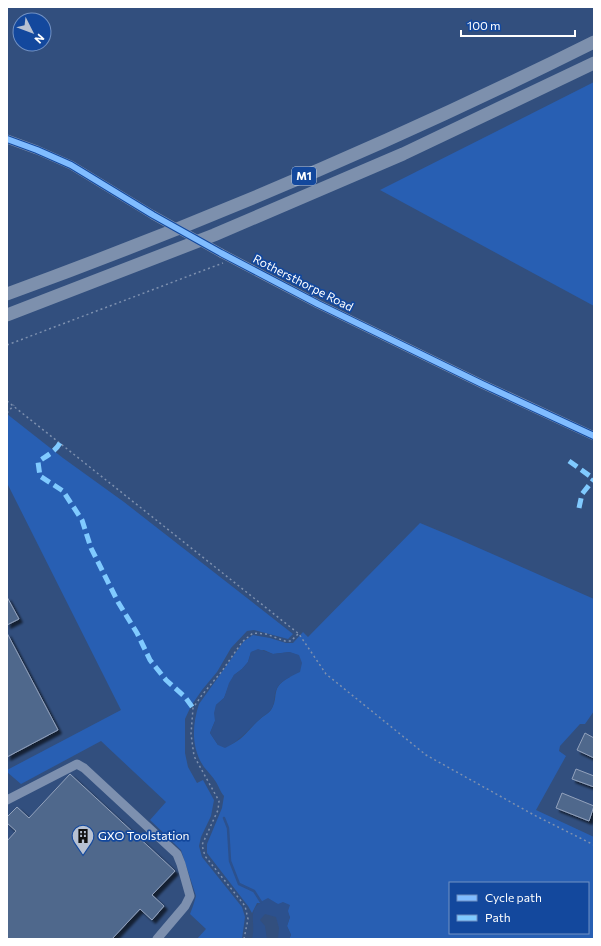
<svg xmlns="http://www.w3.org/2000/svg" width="601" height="946" font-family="Commissioner,sans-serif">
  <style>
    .green { fill: #285fb3; fill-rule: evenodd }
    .water { fill: #2c518e }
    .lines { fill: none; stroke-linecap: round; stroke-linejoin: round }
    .stream { stroke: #2c518e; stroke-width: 2.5 }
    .building { fill: #50678c; stroke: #92a2bc; filter: url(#shadow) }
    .path { stroke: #7d90af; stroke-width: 1.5; stroke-dasharray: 2 3; stroke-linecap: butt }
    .minor { stroke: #7d90af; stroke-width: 9 }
    .highway { stroke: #7d90ad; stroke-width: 13 }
    .minor-bridge { stroke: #7d90af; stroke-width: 9 }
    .quiet { stroke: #80caff; stroke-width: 5; stroke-dasharray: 10 5; stroke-linecap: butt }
    .cycleway-casing { stroke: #13489d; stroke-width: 8 }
    .cycleway { stroke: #80bcff; stroke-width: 6 }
    .labels { text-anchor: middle; stroke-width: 3.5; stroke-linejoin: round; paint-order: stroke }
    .shield { fill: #13489d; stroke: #b8c8e2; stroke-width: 1 }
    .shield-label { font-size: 11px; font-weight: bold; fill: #fff }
    .street-label { font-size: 12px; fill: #fff; stroke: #13489d }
    .poi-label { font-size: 12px; fill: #fff; stroke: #13489d; text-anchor: start }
  </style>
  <defs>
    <filter id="shadow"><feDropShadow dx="3.5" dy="3.5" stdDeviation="1" flood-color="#0009"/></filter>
  </defs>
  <rect width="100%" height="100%" fill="#324f7e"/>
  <g class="green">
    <path d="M594,82v224l-214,-116z"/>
    <path d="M7,414l56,44 61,44 169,132 -5,5 -34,-9 -7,1 -16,17 -14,24 -15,18 -11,16 -6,13v34l3,14 9,16 6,-3 11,20 -3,16 -10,21 -2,9 3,11 40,50 3,10 -3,22h-45l9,-10 -16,-15 3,-8 3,-10 -15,-46 -31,-30 16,-18 -65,-61 -80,43 -14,-12v-2l114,-60 -114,-227z"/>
    <path d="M420,523l36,15 138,61v112l-9,13h-5l-20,22 -1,5 7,5 -30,54 58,27v102h-305l2,-4 -4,-9 3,-9 -12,-13 -21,-1 -5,10 -4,-7 -41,-53v-9l15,-36 2,-12c-4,-5 -5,-9 -8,-14 -3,-5 -8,-10 -12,-15 -13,-19 -12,-42 -5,-63l45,-63 9,-6 17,3 16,5h7l10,-11 5,5zM264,650l9,4 17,-2v25c-21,11 -10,19 -19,33 -3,4 -8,6 -12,10 -8,7 -15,18 -25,23 -4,3 -11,2 -16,2l-8,-12 5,-12 1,-16 8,-7 10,-23 8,-6 6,-7 3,-10zM450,883h138v50h-138z"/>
  </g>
  <g class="water">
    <path d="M258,649l15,5 17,-2 9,3 3,8 -2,9c-10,5 -22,9 -25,21 -1,5 -1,11 -3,15 -3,5 -8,7 -12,11 -12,10 -20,22 -35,29l-7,-3 -8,-12 5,-12 -1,-8 2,-8 8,-7 5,-15 5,-8 8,-6 6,-7 3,-10z"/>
    <path d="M268,898l10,6 5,-2 7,3 -2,6 2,6 -3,9 4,9 -2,4h-11l1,-11 -3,-11 -11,-3 -5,6 5,6 2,13h-15c5,-20 -8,-29 16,-41z"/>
  </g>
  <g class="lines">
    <path class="stream" d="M224,818l4,10 2,33 9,23 15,7 7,11"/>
  </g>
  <g class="building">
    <path d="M7,597l12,22 -12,6z"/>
    <path d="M7,633l51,97 -51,27z"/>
    <path d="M585,733l9,5v20l-17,-8z"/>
    <path d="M576,769l18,7v11l-22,-8z"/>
    <path d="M70,774l105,97 -23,24 12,11 -12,14 -12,-11 -28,30h-105v-98l9,-10 -9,-8v-6l10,-10 12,11z"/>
    <path d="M562,793l32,13 -5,15 -33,-13z"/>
  </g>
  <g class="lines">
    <g class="path">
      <path d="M7,345l216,-82"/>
      <path d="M7,401l292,233 27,40 100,81 108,60 60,30"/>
      <path d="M7,413l7,-8"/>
      <path d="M244,939l4,-20 -3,-13 -40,-50 -3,-11 16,-35 1,-9 -25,-45 -3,-22 2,-26 9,-13 20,-24 20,-29 11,-9 13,1 19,7h6l7,-7"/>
    </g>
    <g class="minor">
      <path d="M7,139l30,11 34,15 82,50"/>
      <path d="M221,253l97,51 164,80 112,52"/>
      <path d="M7,800l70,-36 7,4 93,86 4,10 9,32 -5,10 -28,33"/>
    </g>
    <g class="highway">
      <path d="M7,294c200,-73 397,-157 587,-252"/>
      <path d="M7,315l207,-80 189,-81 191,-91"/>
    </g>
    <path class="minor-bridge" d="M153,215l68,38"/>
    <g class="quiet">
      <path d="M60,443c-5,9 -14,13 -22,19l2,14 23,15 19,29 9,28 27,54 19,31 13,27 16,20 19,17 8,11"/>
      <path d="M569,461l25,18"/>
      <path d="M579,508l3,-14 12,-15"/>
    </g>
    <g class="cycleway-casing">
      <path id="cycleway" d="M7,139l30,11 34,15 82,50 68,38 97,51 164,80 112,52"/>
    </g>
    <use href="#cycleway" class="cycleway"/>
  </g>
  <defs>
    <g id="building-pin" transform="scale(1.15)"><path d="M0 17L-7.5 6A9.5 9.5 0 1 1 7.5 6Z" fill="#b7c1d2" stroke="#13489d"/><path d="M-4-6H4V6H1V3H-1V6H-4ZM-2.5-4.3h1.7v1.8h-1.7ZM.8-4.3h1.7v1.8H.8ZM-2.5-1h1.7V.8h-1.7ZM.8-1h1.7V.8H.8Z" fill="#111"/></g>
  </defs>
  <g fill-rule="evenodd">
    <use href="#building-pin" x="83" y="836"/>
  </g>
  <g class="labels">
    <rect class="shield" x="292" y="167" width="24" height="18" rx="3"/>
    <g class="shield-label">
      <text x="304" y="180">M1</text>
    </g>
    <g class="street-label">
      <text transform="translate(303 283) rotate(27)" y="4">Rothersthorpe Road</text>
    </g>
    <g class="poi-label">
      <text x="98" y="840">GXO Toolstation</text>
    </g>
  </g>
  <rect width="601" height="946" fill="none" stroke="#ffffff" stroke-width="16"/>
  <rect x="449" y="882" width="140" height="52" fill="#13489d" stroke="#7191c4"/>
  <rect x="457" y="895" width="20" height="6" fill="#80bcff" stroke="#7191c4"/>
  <text x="485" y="902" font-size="12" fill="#ffffff">Cycle path</text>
  <rect x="457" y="915" width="20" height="6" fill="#80caff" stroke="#7191c4"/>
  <text x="485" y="922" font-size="12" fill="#ffffff">Path</text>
  <g transform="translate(32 32) rotate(132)"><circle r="19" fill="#13489d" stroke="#7191c4"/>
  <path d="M0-3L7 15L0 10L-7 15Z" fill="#b7c1d2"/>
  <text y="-6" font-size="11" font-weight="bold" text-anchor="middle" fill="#ffffff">N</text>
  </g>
  <path d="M461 30v6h114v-6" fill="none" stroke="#ffffff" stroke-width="2"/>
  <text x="467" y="30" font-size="12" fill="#ffffff" stroke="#13489d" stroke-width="3" paint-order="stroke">100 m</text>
</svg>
